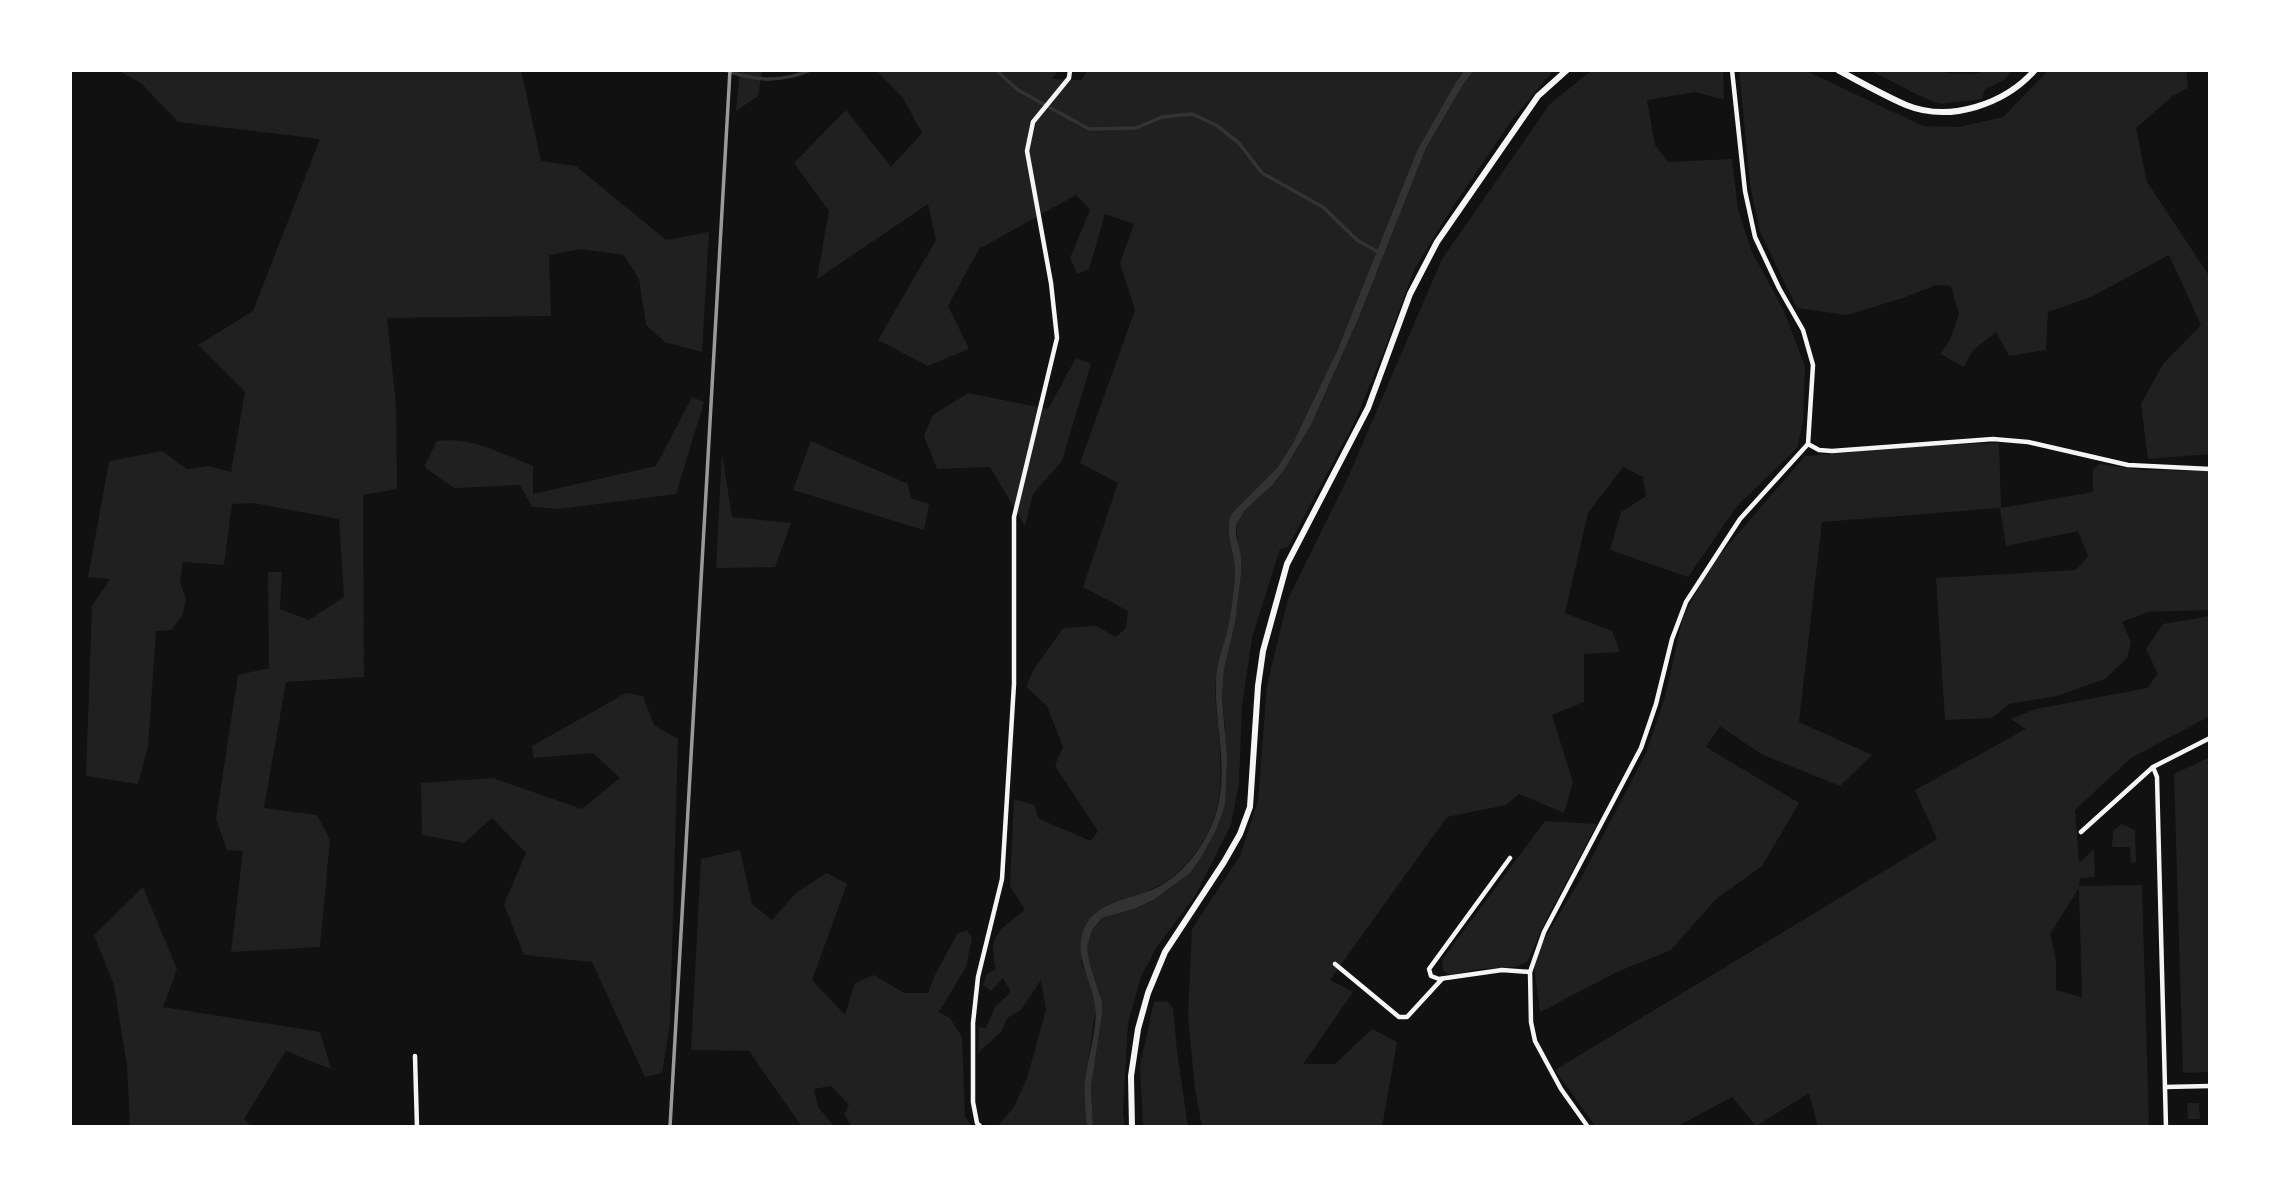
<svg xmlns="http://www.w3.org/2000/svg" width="2280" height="1197" font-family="Mulish,sans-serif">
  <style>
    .green { fill: #202020; fill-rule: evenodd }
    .water { fill: #333 }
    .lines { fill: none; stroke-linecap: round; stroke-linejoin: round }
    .stream { stroke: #333; stroke-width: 3.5 }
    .minor { stroke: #f5f5f5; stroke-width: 4.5 }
    .tertiary { stroke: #f5f5f5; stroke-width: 6 }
    .rail { stroke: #9a9a9a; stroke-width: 3.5 }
  </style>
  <rect width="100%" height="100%" fill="#111"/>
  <g class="green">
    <path d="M117,70h404l20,91 35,5 90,74 43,-8 -7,120 -37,-10 -19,-17 -7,-46 -15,-24 -43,-6 -32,6 2,61 -164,2 9,87 1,84 -34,6 1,182 -78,5 -22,126 53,7 13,25 -10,107 -89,5 12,-101 -16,-1 -11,-31 22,-144 31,-7 -1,-96h14l-2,37 29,11 35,-23 -5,-78 -86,-16 -21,1 -8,61 -41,-3 -3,20 6,17 -4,17 -11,14 -15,1 -8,116 -10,37 -52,-8 6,-170 18,-27 -22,-2 21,-116 53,-10 25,18 21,-3 23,6 14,-80 -47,-47 55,-34 67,-172 -142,-17 -37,-39z"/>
    <path d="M740,70h22l-4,26 -22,15z"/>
    <path d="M876,70h183l-8,9 31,1 5,-10h378l-9,12 -39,70 -80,199 -44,92 -16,25 -45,45c0,11 -2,22 -1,32 1,11 5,20 4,32 -1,17 -4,36 -7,53 -4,15 -10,31 -12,46 -2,16 0,32 2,48 4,50 8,91 -25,132 -28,37 -63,38 -99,60l-13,46 9,20 6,26 -10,68 -2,24 3,26 -88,1 1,-4 14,-16 13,-29 19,-68 -5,-30 -20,30 -14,8 -5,13 -24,22 1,-26 7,1 9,-21 16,-15 -8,-14 -12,13 -8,-6 4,-11 9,-5c-9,-35 5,-40 29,-59l-15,-24 4,-87 20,6 5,14 52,22 7,-10 -43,-65 8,-19 -16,-41 -21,-19 7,-16 30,-43 33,-2 20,11 10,-9 2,-17 -45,-24 35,-104 -38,-20 55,-153 -15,-47 14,-39 -29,-10 -16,55 -12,5 -7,-16 20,-48 -14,-15 -97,54 -31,57 21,43 -41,17 -50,-26 58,-100 -8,-36 -111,75 12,-68 -35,-48 52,-53 45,57 31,-34 -19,-35z"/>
    <path d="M1474,70h80l-43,51 -61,90 -36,59 -28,76 -31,75 -67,126 -8,2 -28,89 -10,69 -3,75 -8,43 -36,71 -39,52 -15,29 -13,46 -5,90 2,14h-32l-2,-41 11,-71v-13l-12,-37 -3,-17 5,-18 10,-12 36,-10 17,-9 35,-26 35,-68v-80l-3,-27 2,-29 11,-46 6,-48 -5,-50 9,-15 39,-40 27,-45 48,-108 67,-169 38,-65z"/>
    <path d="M1592,70h131l1,30 -29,-8 -48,8 8,45 13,17 64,-3 6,50 13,41 33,61 21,55 -2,56 -6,26 -60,58 -49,71 -78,-27 11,-38 25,-16 -3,-19 -20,-10 -35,46 -23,100 47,18 8,21 -36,2v48l-32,13 21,67 -9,31 -45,-19 -13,11 -59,12 -117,163 23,12 -50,72h32l37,-35 25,13 -15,85h-180l-7,-38 -7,-72 4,-88 48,-73 18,-55 9,-116 21,-86 61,-124 93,-216 108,-155z"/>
    <path d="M1739,70h65l119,56 36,1 44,-10 46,-47h137l2,18 -15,8 -37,32 11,54 63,95v177l-62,5 -7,-55 22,-40 38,-39 -32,-70 -78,42 -43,15 -2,38 -37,6 -13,-24 -23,18 -9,17 -24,-13 9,-12 10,-28 -8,-28 -15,-1 -33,13 -56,17 -50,-7 -37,-76 -10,-48z"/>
    <path d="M1869,70h74l3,3 29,1 10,-4h27l-8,10 -19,9 -3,10 -42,5 -22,-9z"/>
    <path d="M1076,358l15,6 -29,97 -29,33 -8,32 -35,-59 -53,2 -13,-33 9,-21 35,-22 80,16z"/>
    <path d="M692,397l12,5 -28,92 -117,15 -27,-2 -12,-22 -66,3 -27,-19 -2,-4 12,-24c35,-5 65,13 96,25v28l123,-28z"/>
    <path d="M811,441l97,43 3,14 18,6 -5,26 -131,-40z"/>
    <path d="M1999,443l2,65 92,-16v-22l6,-6 44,6 67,1v139l-62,2 -26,10 9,20 -4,16 -22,21 -48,17 -48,8 -17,14 -47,2 -9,-142 140,-8 12,-14 -10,-25 -72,15 -6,-38 -178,14 -23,200 73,33 -32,31 -79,-32 -41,-28 -14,21 93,56 -37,63 -46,33 -45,51 -54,22 -77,40 -7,-54 47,-78 66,-127 19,-56 18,-80 28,-52 94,-109 115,-10z"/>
    <path d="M722,453l10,64 59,6 -16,44 -59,1z"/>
    <path d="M2210,616v100l-79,42 -56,52 4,53 15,-14 1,28 -15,1 -1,8 63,-1 7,242h-331l-9,-34 -53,33 -24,-29 -56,30h-80l-41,-57 382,-231 -22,-49 111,-61 -15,-10 25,-10 111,-21 11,-14 -12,-25 17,-25zM2079,888l3,108 -1,1 -25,-7v-30l-6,-26z"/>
    <path d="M626,693l17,3 11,29 24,14 -8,285 -8,49 -17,4 -53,-115 -68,-7 -20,-51 22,-51 -34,-35 -28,25 -42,-8 -1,-52 72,-5 89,31 38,-31 -27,-25 -59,5 -2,-12z"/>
    <path d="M2210,757v315l-27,1 -9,-299z"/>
    <path d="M1545,821l52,3 -52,98 -18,40 -11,5 -38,2 -27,6 -8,-4 -1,-11z"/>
    <path d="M2121,824l14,6 1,32 -5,1 -1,-16h-18l1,-16z"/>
    <path d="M740,850l12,54 20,16 25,-28 30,-19 20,11 -35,96 33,35 10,-32 19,-8 30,18h24l7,-18 22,-41 10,-4 5,8 -6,29 -27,45 11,6 12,19 3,79 7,11h-120l-8,-13 5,-9 -18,-19 -17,3 4,18 17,20h-33l-53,-76 -58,-1 10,-191z"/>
    <path d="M143,887l34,82 -14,38 157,25 11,37 -45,-18 -42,68 8,8h-122l-3,-61 -13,-81 -20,-50z"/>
    <path d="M1167,1001l6,7 4,43 11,76h-45l-3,-62 14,-63z"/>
    <path d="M2187,1103h12l1,16h-12z"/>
  </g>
  <path class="water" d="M1465,70h9l-10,13 -38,65 -67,169 -48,108 -27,45 -11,14 -28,26 -9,15v11l5,19v20l-6,48 -11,46 -2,29 5,60 -2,47 -9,25 -16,29 -10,14 -35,26 -18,9 -35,10 -10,12 -5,18 3,17 12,37v13l-11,71 2,41h-6c-2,-18 -4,-35 -1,-53 3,-20 12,-48 9,-68 -3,-26 -22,-50 -11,-77 11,-29 53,-30 76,-43 30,-17 53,-52 59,-85 8,-40 -5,-82 -3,-122 1,-18 8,-34 12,-51 3,-15 6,-38 7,-53 1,-20 -12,-43 -3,-62l45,-45 16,-25 44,-92 80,-200 39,-69z"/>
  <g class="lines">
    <g class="stream">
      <path d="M725,70c30,11 55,13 86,0"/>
      <path d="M996,70l22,20 71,39 47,-1 26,-11 30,-3 24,11 23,18 23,30 61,34 34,33 23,13"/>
    </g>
    <g class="minor">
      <path d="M1808,444l11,6 13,1 161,-12 35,3 100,23 82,4"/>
      <path d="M2153,767l4,10 9,350"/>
      <path d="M2081,832l72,-65 57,-29"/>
      <path d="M1510,858l-81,111 2,7 8,3 63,-9 28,2"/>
      <path d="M1335,964l64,53h8l35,-38"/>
      <path d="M415,1056l2,71"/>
      <path d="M2165,1087l45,-1"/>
      <path d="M981,1127l-4,-4 -4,-21v-79l5,-46 24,-98 12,-195v-167l43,-179 -6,-55 -24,-132 6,-29 36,-44 1,-8"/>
      <path d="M1588,1127l-27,-38 -26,-48 -4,-19 -1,-50 14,-40 97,-184 15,-44 16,-65 14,-37 54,-83 68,-75 5,-79 -10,-35 -24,-42 -24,-51 -10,-46 -13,-121"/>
    </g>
    <g class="tertiary">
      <path d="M1838,70c22,12 45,25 68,35 44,18 99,-1 129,-35"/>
      <path d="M1132,1127l-1,-51 7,-47 10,-36 17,-41 59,-90 16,-28 10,-27 8,-121 5,-35 24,-87 81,-156 42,-114 27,-52 101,-146 29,-26"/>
    </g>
    <path class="rail" d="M670,1127l60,-1057"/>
  </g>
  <rect width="2280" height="1197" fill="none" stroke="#ffffff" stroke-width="144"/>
</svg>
